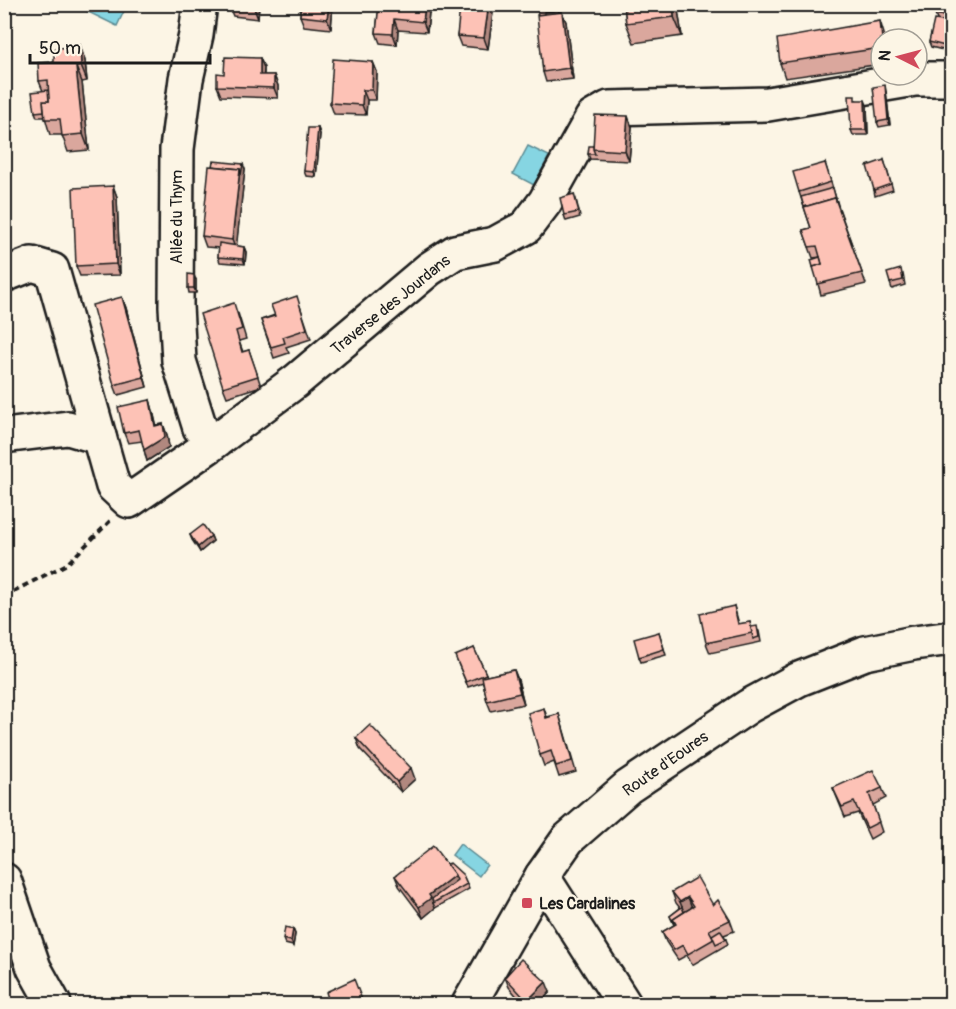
<svg xmlns="http://www.w3.org/2000/svg" width="956" height="1009" font-family="Pangolin,sans-serif">
  <style>
    .water { fill: #86d5e2; stroke: #5c8b93; stroke-width: 1.5 }
    .lines { fill: none; stroke-linecap: round; stroke-linejoin: round }
    .minor-casing { stroke: #1c1c1c; stroke-width: 38 }
    .path { stroke: #1c1c1c; stroke-width: 4; stroke-dasharray: 6 4.5; stroke-linecap: butt }
    .minor { stroke: #fcf5e5; stroke-width: 33 }
    .wall { fill: #daa79d; stroke: #1c1c1c; stroke-width: 1.5 }
    .shaded-wall { fill: #b1887f; stroke: #1c1c1c; stroke-width: 1.5 }
    .building { fill: #fdc2b6; stroke: #1c1c1c; stroke-width: 1.5 }
    .poi-dot { fill: #d1495b; stroke: #fcf5e5; stroke-width: 2 }
    .labels { text-anchor: middle; stroke-width: 4.5; stroke-linejoin: round; paint-order: stroke }
    .street-label { font-size: 16px; fill: #1c1c1c; stroke: #fcf5e5 }
    .poi-label { font-size: 16px; font-weight: bold; fill: #1c1c1c; stroke: #fcf5e5; text-anchor: start }
  </style>
  <rect width="100%" height="100%" fill="#fcf5e5"/>
  <filter id="ink" filterUnits="userSpaceOnUse"><feTurbulence type="fractalNoise" baseFrequency=".0167" numOctaves="2"/><feDisplacementMap in="SourceGraphic" scale="12" xChannelSelector="R" yChannelSelector="G"/><feConvolveMatrix kernelMatrix="1 2 1 2 8 2 1 2 1" color-interpolation-filters="sRGB"/></filter>
  <g filter="url(#ink)">
    <g class="water">
      <path d="M80,4l32,1 12,6 -7,15 -39,-19z"/>
      <path d="M528,146l21,10 -15,29 -21,-11z"/>
      <path d="M460,844l27,21 -8,11 -27,-21z"/>
    </g>
    <g class="lines">
      <g class="minor-casing">
        <g id="minor">
          <path d="M4,275l28,-11 20,6 61,216 16,15 80,-55 87,-65 133,-112 26,-17 40,-8 31,-17 19,-25 47,-84 17,-10 159,-4 147,-25h37"/>
          <path d="M200,428l-21,-67 -3,-55 1,-157 9,-70 10,-44 4,-31"/>
          <path d="M4,436l64,-8 31,9"/>
          <path d="M542,876l82,128"/>
          <path d="M4,880l30,88 20,36"/>
          <path d="M469,1004l73,-128 26,-37 60,-52 121,-81 50,-27 66,-26 49,-10 38,-5"/>
        </g>
      </g>
      <path class="path" d="M4,596l63,-32 43,-43"/>
      <use href="#minor" class="minor"/>
    </g>
    <g class="wall">
      <path d="M259,4l-1,15 -25,-3 -4,-10z"/>
      <path d="M301,4h32l-2,25 -27,-3 -4,-10z"/>
      <path d="M379,4h47l3,8 -2,20 -29,-2 -1,15 -17,-2 -4,-10z"/>
      <path d="M537,4h21l1,8h3l4,10 7,57 -27,3 -3,-10z"/>
      <path d="M624,4h53l5,32 -48,7 -8,-20z"/>
      <path d="M951,4v48l-20,-5 -2,-5 8,-22 -2,-6z"/>
      <path d="M494,5l-6,44 -27,-3 -4,-10 6,-29z"/>
      <path d="M885,37l1,2h-5v25l-96,14 -5,-15z"/>
      <path d="M80,45l5,16 2,20 -5,1 7,68 -21,2 -6,-17h-12l-5,-18h-8l-2,-5 8,-21 -4,-10 15,-19z"/>
      <path d="M260,58l4,10v7h10l4,11v12l-57,-2 -4,-10 7,-12z"/>
      <path d="M373,62l4,10 -1,28h-9l-1,15 -32,-1 -4,-11z"/>
      <path d="M886,91l4,34 -11,2 -2,-5z"/>
      <path d="M856,100l11,5 1,30h-15l-2,-5z"/>
      <path d="M632,127l-3,34 -39,-2 -2,-5 5,-8z"/>
      <path d="M318,128l2,6 -4,43 -10,-1 -2,-5z"/>
      <path d="M884,160l9,30 -18,6 -1,-6z"/>
      <path d="M825,163l14,45 27,76 -45,11 -3,-11 2,-27 -7,1 -10,-28 8,-2 -12,-36z"/>
      <path d="M245,169l-9,77 8,1 2,5 -1,12 -25,-2 -2,-5 1,-9 -13,-1 -4,-11z"/>
      <path d="M113,186l4,11 3,78 -40,1 -4,-10z"/>
      <path d="M576,199l4,18 -14,4 -2,-6z"/>
      <path d="M903,274l2,11 -13,4 -2,-6z"/>
      <path d="M196,280v13h-7l-1,-5z"/>
      <path d="M122,297l4,11 21,79 -29,8 -4,-10z"/>
      <path d="M300,306l11,33 -25,8 3,6 -15,5 -13,-38z"/>
      <path d="M238,313l8,26 -7,2 4,11 6,-2 12,36 -34,11 -4,-10z"/>
      <path d="M150,400l3,11 3,14 7,-1 4,11 2,12 -22,14 -5,-20 -14,2 -4,-10z"/>
      <path d="M190,535l21,1 2,5 -13,11 -8,-12z"/>
      <path d="M734,606l5,18 11,-2 1,5 8,4 2,11 -51,11 -4,-10z"/>
      <path d="M659,632l7,23 -25,7 -2,-5z"/>
      <path d="M474,648l13,28 27,-6 4,10 6,24 -33,7 -4,-10 -4,-19 -15,5 -11,-26z"/>
      <path d="M544,708l3,9 12,-3 17,58 -17,5 -5,-15 -10,4 -4,-11z"/>
      <path d="M356,738l59,41 -14,13 -41,-43z"/>
      <path d="M833,788h49l4,10 -13,7 9,27 -12,7 -12,-26 -13,4z"/>
      <path d="M447,864l16,11 6,14 -34,19 -12,10 -24,-32 -4,-10z"/>
      <path d="M672,892l41,13 17,15 4,11 -10,4 4,9 -36,21 -5,-10 -9,5 -12,-18 -4,-10 12,-7 -4,-9 10,-8 -4,-5z"/>
      <path d="M293,929l2,5 -2,12 -8,-2 -2,-5z"/>
      <path d="M505,977l45,15 -10,10 2,3h-18l-15,-18z"/>
    </g>
    <g class="shaded-wall">
      <path d="M254,4h5l-1,15 -4,-11z"/>
      <path d="M329,4h4l-2,25 -4,-10z"/>
      <path d="M425,4h1l3,8 -2,20 -4,-10z"/>
      <path d="M489,4h4l1,1 -6,44 -4,-11z"/>
      <path d="M673,4h4l5,32 -8,-19z"/>
      <path d="M562,12l4,10 7,57 -4,-11z"/>
      <path d="M394,19l4,11 -1,15 -4,-11z"/>
      <path d="M880,21l5,16 1,2h-4z"/>
      <path d="M951,22v10l-3,-2z"/>
      <path d="M951,32v20l-2,-5z"/>
      <path d="M80,45l5,16 2,20 -6,-15z"/>
      <path d="M260,58l4,10 -1,17 -3,-10z"/>
      <path d="M373,62l4,10 -1,28 -4,-10z"/>
      <path d="M76,67l6,15 7,68 -6,-16z"/>
      <path d="M274,75l4,11v12l-4,-10z"/>
      <path d="M885,85l1,6 4,34 -2,-5z"/>
      <path d="M363,90l4,10 -1,15 -4,-10z"/>
      <path d="M865,100l2,5 1,30 -2,-5z"/>
      <path d="M628,116l4,11 -3,34 -4,-10z"/>
      <path d="M318,128l2,6 -4,43 -2,-5z"/>
      <path d="M243,164l2,5 -9,81 -4,-10 8,-71z"/>
      <path d="M113,186l4,11 3,78 -4,-11z"/>
      <path d="M244,247l2,5 -1,12 -2,-5z"/>
      <path d="M194,275l2,5v13l-2,-5z"/>
      <path d="M122,297l4,11 21,79 -3,-10z"/>
      <path d="M150,400l3,11 6,25 -4,-10z"/>
      <path d="M163,424l4,11 2,12 -22,14 -3,-11z"/>
      <path d="M211,536l2,5 -13,11 -2,-5z"/>
      <path d="M514,670l4,10 6,24 -4,-11z"/>
      <path d="M411,768l4,11 -14,13 -4,-10z"/>
      <path d="M455,875l4,10 -26,18 2,5 -12,10 -4,-11 10,-12z"/>
      <path d="M688,897l4,11 -8,4 -4,-10z"/>
      <path d="M293,929l2,5 -2,12 -2,-5z"/>
      <path d="M546,982l4,10 -12,13h-10l-1,-4z"/>
    </g>
    <g class="building">
      <path d="M229,4h25v4l-25,-2z"/>
      <path d="M301,4h28l-2,15 -27,-3z"/>
      <path d="M379,4h46l-2,18 -29,-3 -1,15 -17,-1z"/>
      <path d="M464,4h25l-5,34 -27,-2 3,-29h3z"/>
      <path d="M537,4h20l1,6 -14,2v2l-6,1z"/>
      <path d="M624,4h49l1,13 -48,6z"/>
      <path d="M937,4h14v14l-16,-4z"/>
      <path d="M562,12l7,56 -26,4 -6,-57z"/>
      <path d="M934,20l17,2 -3,8 3,1 -2,16 -20,-5z"/>
      <path d="M880,21l2,18h-1v9l-101,15 -3,-24z"/>
      <path d="M80,45l1,21 -5,1 7,67 -21,2 -2,-17h-15l-2,-18h6l-1,-21 -9,1 -1,-18 16,-1v-13z"/>
      <path d="M225,57l35,1v17h14v13l-57,-2v-13l7,1z"/>
      <path d="M333,59l40,3 -1,28h-9l-1,15 -32,-2z"/>
      <path d="M885,85l3,35 -11,2 -4,-35z"/>
      <path d="M48,90l1,11h-6l1,10 -9,1 -3,-20z"/>
      <path d="M849,96h6v4h10l1,30h-15z"/>
      <path d="M595,115l33,1 -3,35 -32,-2z"/>
      <path d="M951,126v11l-2,-1z"/>
      <path d="M308,128h10l-4,44 -10,-1z"/>
      <path d="M589,146h4v3l2,5h-7z"/>
      <path d="M884,160l7,24 -17,6 -7,-24z"/>
      <path d="M213,161l30,3 -2,11 -1,-6 -28,-3z"/>
      <path d="M825,163l6,19 -32,10 -6,-20z"/>
      <path d="M209,166l31,3 -8,71 -30,-4z"/>
      <path d="M113,186l3,78 -40,2 -3,-78z"/>
      <path d="M833,188l4,15 -2,-5 -31,9 -3,-10z"/>
      <path d="M574,194l5,18 -15,3 -4,-17z"/>
      <path d="M835,198l27,75 -44,11 -5,-17 9,-3 -5,-18 -8,1 -6,-17 8,-2 -7,-21z"/>
      <path d="M219,243l25,4 -1,12 -25,-2z"/>
      <path d="M820,257l2,7 -9,3 -2,-7z"/>
      <path d="M901,269l2,11 -13,3 -3,-10z"/>
      <path d="M188,274l6,1v13h-6z"/>
      <path d="M297,296l10,33 -24,8 2,6 -14,4 -10,-27 14,-4 -4,-11z"/>
      <path d="M122,297l22,80 -30,8 -22,-80z"/>
      <path d="M234,303l8,26 -6,2 6,21 7,-2 9,26 -35,11 -23,-73z"/>
      <path d="M150,400l5,26 8,-2 2,13 -21,13 -5,-20 -15,3 -6,-26z"/>
      <path d="M203,525l8,11 -13,11 -8,-12z"/>
      <path d="M734,606l4,18 12,-2 2,11 -46,10 -6,-29z"/>
      <path d="M757,626l2,11 -6,2 -2,-12z"/>
      <path d="M659,632l5,17 -25,8 -5,-18z"/>
      <path d="M474,648l12,26 -20,8 -11,-26z"/>
      <path d="M514,670l6,23 -33,8 -5,-24z"/>
      <path d="M544,708l2,10 13,-4 13,47 -16,5 -5,-15 -11,4 -12,-42z"/>
      <path d="M370,725l41,43 -14,14 -41,-44z"/>
      <path d="M873,770l9,18 -13,6 10,28 -12,6 -13,-26 -12,5 -9,-19z"/>
      <path d="M433,846l22,29 -26,20 2,3 -12,9 -24,-31z"/>
      <path d="M450,863l13,12 4,9 -34,19 -1,-4 25,-19 -2,-5 -8,-11z"/>
      <path d="M697,877l16,28 5,-5 12,20 -21,10 5,9 -26,15 -5,-9 -9,5 -12,-18 14,-8 -3,-5 21,-13 -6,-9 -8,5 -8,-10z"/>
      <path d="M682,907l2,5 -11,7 1,5 -4,-8z"/>
      <path d="M285,927l8,2 -2,12 -8,-2z"/>
      <path d="M720,930l6,9 -10,5 -4,-9z"/>
      <path d="M521,959l25,23 -19,19 -22,-24z"/>
      <path d="M354,979l10,26h-34l-4,-13z"/>
      <path d="M537,1000l5,5h-10z"/>
    </g>
  </g>
  <rect class="poi-dot" x="521" y="897" width="12" height="12" rx="3"/>
  <g class="labels">
    <g class="street-label">
      <text transform="translate(176 217) rotate(-90)" y="6">Allée du Thym</text>
      <text transform="translate(390 304) rotate(-39)" y="6">Traverse des Jourdans</text>
      <text transform="translate(665 763) rotate(-35)" y="6">Route d'Eoures</text>
    </g>
    <g class="poi-label">
      <text x="539" y="909">Les Cardalines</text>
    </g>
  </g>
  <rect width="956" height="1009" fill="none" stroke="#fcf5e5" stroke-width="24"/>
  <rect x="12" y="12" width="932" height="985" fill="none" stroke="#1c1c1c" stroke-width="2" filter="url(#ink)"/>
  <g transform="translate(899 57) rotate(276)"><circle r="28" fill="#fcf5e5" stroke="#a29e95" stroke-width="1.5"/>
  <path d="M0-4.5L10 22L0 15L-10 22Z" fill="#d1495b"/>
  <text y="-9" font-size="16" font-weight="bold" text-anchor="middle" fill="#1c1c1c">N</text>
  </g>
  <path d="M30 54v9h180v-9" fill="none" stroke="#1c1c1c" stroke-width="3"/>
  <text x="39" y="54" font-size="18" fill="#1c1c1c" stroke="#fcf5e5" stroke-width="4.5" paint-order="stroke">50 m</text>
</svg>
